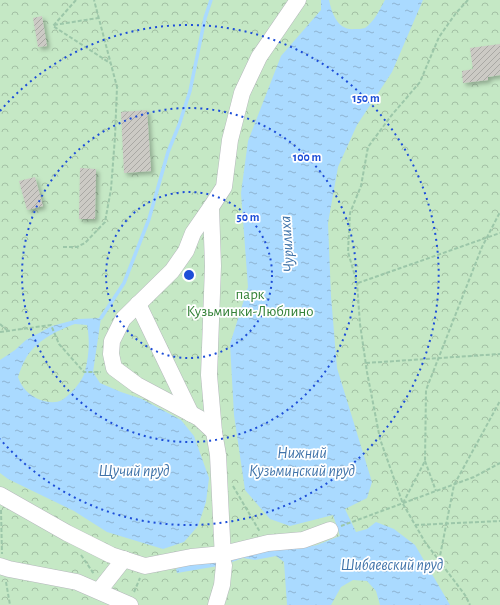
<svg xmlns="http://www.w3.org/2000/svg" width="500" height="605" font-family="'Alegreya Sans',sans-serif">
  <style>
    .forest { fill: url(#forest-crowns) }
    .water { fill: url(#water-ripples); fill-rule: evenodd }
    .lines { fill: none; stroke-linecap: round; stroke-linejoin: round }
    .stream { stroke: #aadaff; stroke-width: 3.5 }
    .building { fill: url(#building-hatch); filter: url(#shadow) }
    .minor-casing { stroke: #b5b8bc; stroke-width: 17 }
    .path { stroke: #9cc7a9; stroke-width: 2; stroke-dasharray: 4 2; stroke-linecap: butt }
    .minor { stroke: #fff; stroke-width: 16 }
    .ring { fill: none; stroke: #1d4ed8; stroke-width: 2; stroke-dasharray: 2 4 }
    .labels { text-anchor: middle; stroke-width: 3.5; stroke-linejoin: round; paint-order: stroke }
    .park-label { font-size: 15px; fill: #348238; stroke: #fff }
    .water-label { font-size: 16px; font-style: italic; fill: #4174aa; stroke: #fff }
    .centre { fill: #1d4ed8; stroke: #fff; stroke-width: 2 }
    .ring-label { font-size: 12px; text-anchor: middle; font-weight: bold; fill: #1d4ed8; stroke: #fff; stroke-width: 3.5; stroke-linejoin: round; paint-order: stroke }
  </style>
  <defs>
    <pattern id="forest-crowns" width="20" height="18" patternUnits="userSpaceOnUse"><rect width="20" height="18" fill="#c5e8c5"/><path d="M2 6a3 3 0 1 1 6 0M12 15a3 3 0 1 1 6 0" fill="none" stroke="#a3c0a4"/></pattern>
    <pattern id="water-ripples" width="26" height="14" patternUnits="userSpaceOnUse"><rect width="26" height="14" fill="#aadaff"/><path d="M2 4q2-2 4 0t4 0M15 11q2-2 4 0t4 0" fill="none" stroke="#8eb4d2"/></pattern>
    <pattern id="building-hatch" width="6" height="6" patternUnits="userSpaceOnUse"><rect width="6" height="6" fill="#cccac5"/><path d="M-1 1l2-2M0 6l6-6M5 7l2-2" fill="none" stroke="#a9a8a4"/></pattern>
    <filter id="shadow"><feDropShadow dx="3" dy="3" stdDeviation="2" flood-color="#0004"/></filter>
  </defs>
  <rect width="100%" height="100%" fill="#f1efe8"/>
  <rect class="forest" x="0" y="0" width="500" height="605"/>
  <g class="water">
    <path d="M321,0h8c3,14 9,31 26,29 3,0 7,0 10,-1 9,-6 15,-19 20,-28h38l-31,72 -35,53 -19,42 -10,56 3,73 6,72 35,114 -5,16 -22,11 11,23 11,-3 9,-7 18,7 21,16 35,60h-70l-4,-14 -9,-10 -14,-1 -12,7 -10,18h-44l-3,-43 -8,-6 -21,4 -12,-2 -19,7 -47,8 -1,-4 11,-4 79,-18 32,2 19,-4 23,-9 -7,-21 -43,11 -20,-7 -25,-29 -11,-75 -4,-71 18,-57 -7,-94 7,-52 33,-85 40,-46z"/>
    <path d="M101,318l-8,54 7,11 21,9 21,7 39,21 13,16 15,42 -3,24 -8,24 -14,16 -21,7 -56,-17 -33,-21 -66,-32 -8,-6v-113l15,-10 11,-10 26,-14 26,-7zM75,324l12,1c3,15 2,31 -2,46 -2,10 -15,24 -23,29 -7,4 -17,2 -24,-1 -10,-5 -16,-11 -20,-22 2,-6 4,-12 7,-17 10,-19 31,-29 50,-36z"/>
  </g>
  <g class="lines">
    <path class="stream" d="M101,318l23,-35 25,-64 19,-67 11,-27 11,-34 15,-73 6,-18"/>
  </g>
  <g class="building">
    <path d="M42,16l5,30 -9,1 -5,-29z"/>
    <path d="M500,44v31l-12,2v3l-25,3 -1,-12 11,-2 -3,-21z"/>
    <path d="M147,110l4,61 -27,2 -3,-61z"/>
    <path d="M80,168l16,1 -1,50h-16z"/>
    <path d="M35,177l8,29 -16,4 -8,-29z"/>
  </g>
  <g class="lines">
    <g class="minor-casing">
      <g id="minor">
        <path d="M211,207l-18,26 -7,18 -14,20 -49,48 -11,22 -1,13 3,14 23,17 62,33 15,14"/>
        <path d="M138,304l53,110"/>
        <path d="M0,495l67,38 44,22 34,11 46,-9 32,-3 45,-11 35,-3 27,-10"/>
        <path d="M223,559l-5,-104 -4,-23 -5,-57 4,-109 -2,-59 13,-20 6,-47 12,-47 17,-36 39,-57"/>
        <path d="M0,566l9,3 68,13 53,23"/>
        <path d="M102,587l22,-28"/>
        <path d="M216,605l6,-20 2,-20"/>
      </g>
    </g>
    <g class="path">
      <path d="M76,0l-23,26 57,37"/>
      <path d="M468,0l-12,13 -17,24 -19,45 -29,34 -23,31 -7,39 -11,27 -2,39 9,31 3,41 7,48 13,67 23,65 22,38 40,53 5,10"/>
      <path d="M54,25l44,-7"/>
      <path d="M63,247h14l8,-4 20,-21 6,-33 4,-52 2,-50 -23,-87"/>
      <path d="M358,283l142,-50"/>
      <path d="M0,324l8,7"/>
      <path d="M0,332l51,-7 8,19 25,28h17"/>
      <path d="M366,363l134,-9"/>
      <path d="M425,461l11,30"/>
      <path d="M233,486l27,46"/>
      <path d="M403,503l22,-42 1,-71 56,-143 18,-35"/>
      <path d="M1,510l1,44"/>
      <path d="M415,525l85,-4"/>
      <path d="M341,526l133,-49 26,-14"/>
      <path d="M81,555l13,19"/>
      <path d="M439,561l15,-76 46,-84"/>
      <path d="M6,582l4,23"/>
      <path d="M134,592l6,-14"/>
    </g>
    <use href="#minor" class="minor"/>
  </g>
  <g class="ring">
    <circle cx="189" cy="275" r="83"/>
    <circle cx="189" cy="275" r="167"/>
    <path d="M0 111A250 250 0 1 1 0 439"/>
  </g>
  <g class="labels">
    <g class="park-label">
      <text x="250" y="299">парк<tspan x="250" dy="17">Кузьминки-Люблино</tspan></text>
    </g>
    <g class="water-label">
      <text transform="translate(286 244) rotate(-94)" y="6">Чурилиха</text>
      <text x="302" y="458">Нижний<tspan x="302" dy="18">Кузьминский пруд</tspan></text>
      <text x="134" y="476">Щучий пруд</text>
      <text x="392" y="570">Шибаевский пруд</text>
    </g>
  </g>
  <circle cx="189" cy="275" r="6" class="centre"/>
  <g class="ring-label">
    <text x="366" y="102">150 m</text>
    <text x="307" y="161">100 m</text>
    <text x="248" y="221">50 m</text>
  </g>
</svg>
